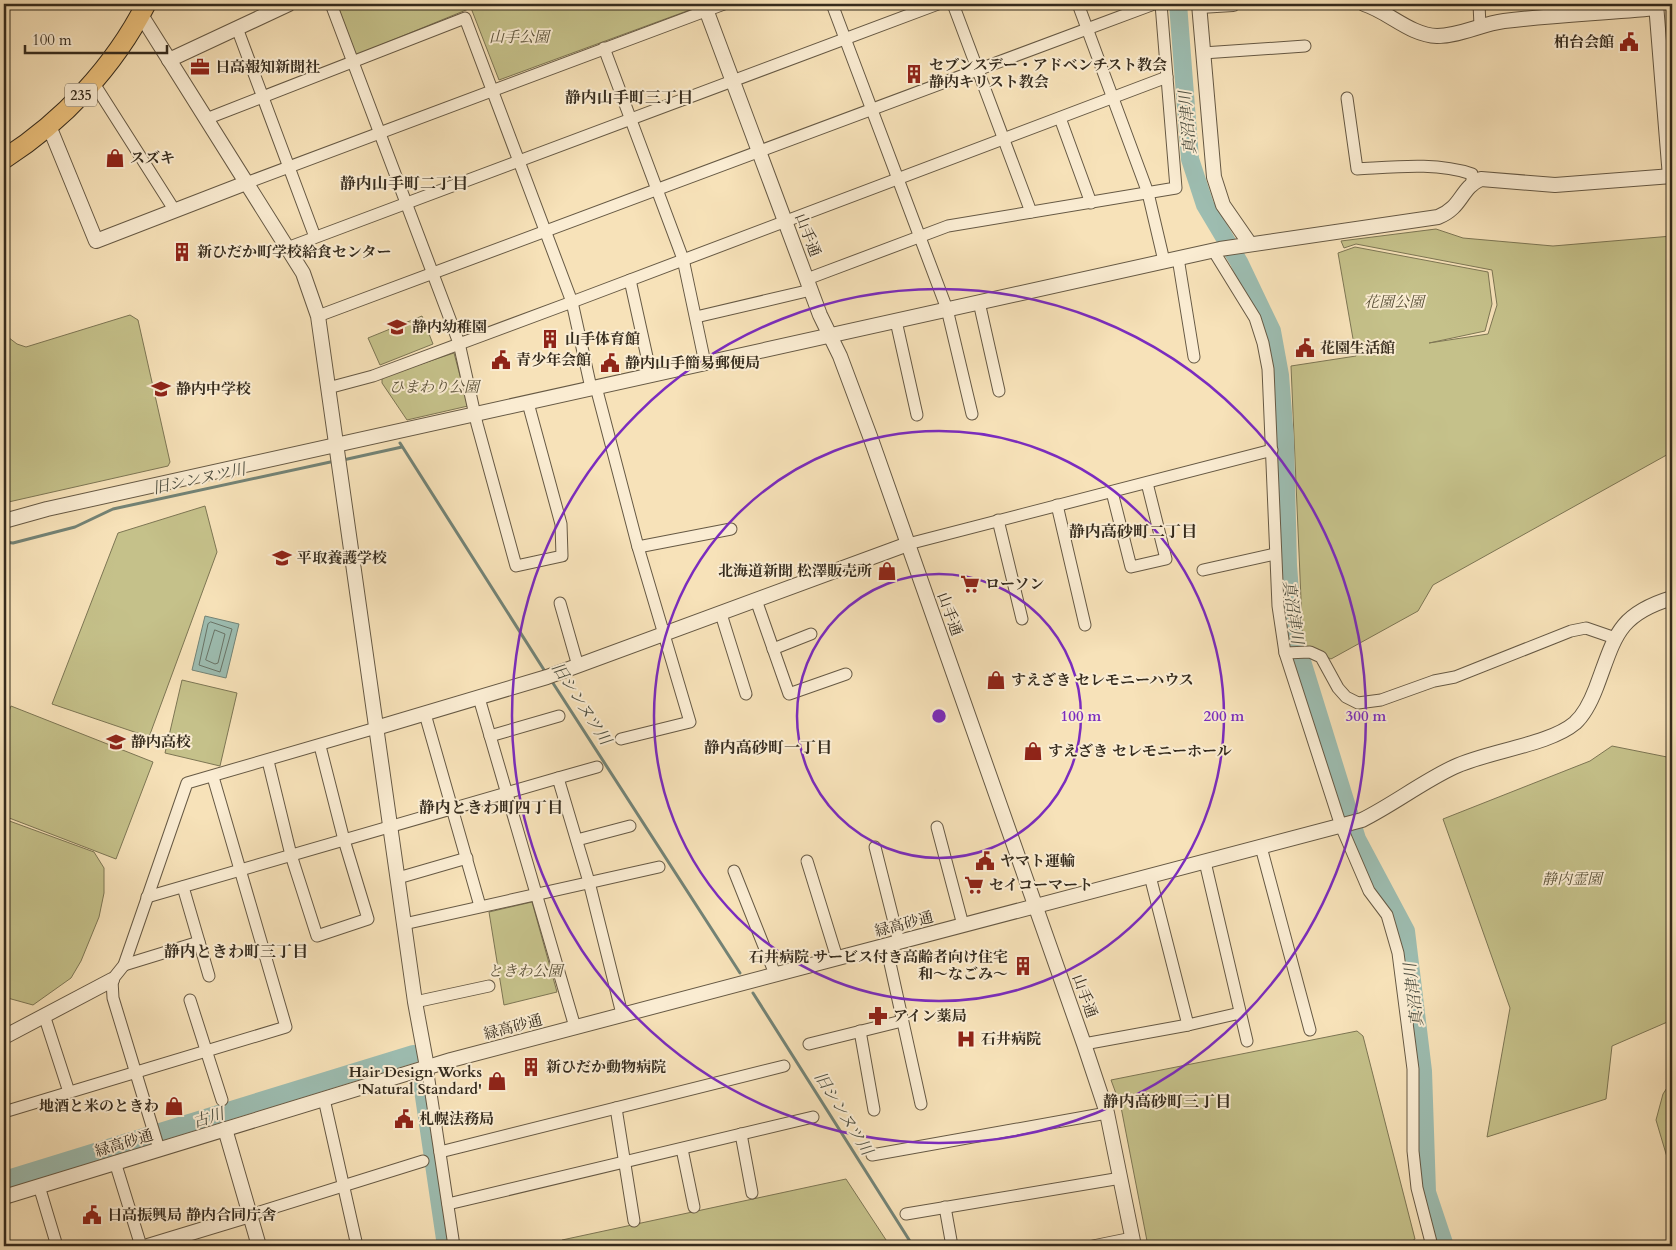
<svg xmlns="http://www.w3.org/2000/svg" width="1676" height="1250" font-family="Cardo,'Noto Serif JP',serif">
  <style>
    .green { fill: #c5c18a; stroke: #7d7654 }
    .water { fill: #9dbdb1; stroke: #738376 }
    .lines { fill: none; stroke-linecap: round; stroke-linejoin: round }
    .shore { stroke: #697467; stroke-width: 1 }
    .stream { stroke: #738376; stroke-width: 3 }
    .river { stroke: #9dbdb1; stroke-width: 18 }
    .minor-casing { stroke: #665944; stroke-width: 13 }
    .tertiary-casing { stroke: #665944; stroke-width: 16 }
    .trunk-casing { stroke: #352b1d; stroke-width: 21 }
    .minor { stroke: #faecd2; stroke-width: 11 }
    .tertiary { stroke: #faecd2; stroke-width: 14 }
    .trunk { stroke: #ecc17c; stroke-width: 19 }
    .ring { fill: none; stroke: #7b2cbf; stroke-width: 2.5 }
    .labels { text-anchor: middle; stroke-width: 4; stroke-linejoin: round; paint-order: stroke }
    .shield { fill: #faecd2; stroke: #706553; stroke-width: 1 }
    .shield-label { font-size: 14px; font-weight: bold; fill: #352b1d }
    .park-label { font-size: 15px; font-style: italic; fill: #595038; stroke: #faecd2 }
    .poi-label { font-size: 15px; font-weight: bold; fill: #352b1d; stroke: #faecd2; text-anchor: start }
    .street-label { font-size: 15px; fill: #352b1d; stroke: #faecd2 }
    .neighbourhood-label { font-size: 16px; font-weight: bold; fill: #352b1d; stroke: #faecd2 }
    .water-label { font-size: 16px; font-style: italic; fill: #4f5042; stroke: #faecd2 }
    .centre { fill: #7b2cbf; stroke: #faecd2; stroke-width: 2.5 }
    .ring-label { font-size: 15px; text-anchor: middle; font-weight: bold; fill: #7b2cbf; stroke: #faecd2; stroke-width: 4; stroke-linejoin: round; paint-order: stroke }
  </style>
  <rect width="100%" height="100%" fill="#f7e2b9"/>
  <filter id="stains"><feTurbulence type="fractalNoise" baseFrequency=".004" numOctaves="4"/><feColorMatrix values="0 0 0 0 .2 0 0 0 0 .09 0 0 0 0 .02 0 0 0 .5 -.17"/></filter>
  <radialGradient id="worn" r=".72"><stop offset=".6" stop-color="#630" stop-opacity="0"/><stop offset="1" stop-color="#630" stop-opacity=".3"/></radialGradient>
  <g class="green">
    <path d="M337,4h369l-207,76 -28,-72 -115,47z"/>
    <path d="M1436,229l27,9 90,8 119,-10v216l-239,133 -15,26 -87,48 -28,-13 -12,-280 65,-10 -18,-103 17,-6 133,25 4,32 -7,27 -56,12 59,-9 9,-29 -5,-35 -136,-26 -12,4 -3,-7z"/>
    <path d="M130,315l8,5 32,142 -2,4 -164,37v-169l13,10 9,3z"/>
    <path d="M422,316l11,28 -53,21 -12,-27z"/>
    <path d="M454,353l14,53 -61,14 -25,-37v-6z"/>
    <path d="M205,506l12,46 -68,185 -97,-33 66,-171z"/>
    <path d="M182,680l55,13 -17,73 -55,-13z"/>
    <path d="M11,706l142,56 -37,97 -112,-43v-92z"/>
    <path d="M1612,746l60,12v262l-60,26 -6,53 -119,38 23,-129 -67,-189 147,-58z"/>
    <path d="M4,819l90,33 10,16v25l-5,24 -18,44 -10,17 -38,27 -29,-8z"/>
    <path d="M532,902l25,90 -53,13 -15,-93z"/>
    <path d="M1357,1031l6,5 52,203 -11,7h-256l-27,-139 -10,-27z"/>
    <path d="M1672,1080v94l-16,-54 7,-26z"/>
    <path d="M846,1179l44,67h-326l-2,-6z"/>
  </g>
  <path class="water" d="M205,616l34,8 -13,54 -34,-8z"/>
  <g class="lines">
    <g class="shore">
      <path d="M211,622l21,7 -12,43 -21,-7 9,-41z"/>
      <path d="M215,630l10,4 -7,29 -3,1 -9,-4z"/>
    </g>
    <g class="stream">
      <path d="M400,443l146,230"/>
      <path d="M343,460l59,-13"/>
      <path d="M4,542l9,1 62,-16 38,-18 222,-48"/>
      <path d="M551,680l189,293"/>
      <path d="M753,993l160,253"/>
    </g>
    <g class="river">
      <path d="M1178,4l12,155 15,46 34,57 33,69 8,44 5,64 3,126 5,67 64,207 49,92 17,140 4,121 18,54"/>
      <path d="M422,1083l24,163"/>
      <path d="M4,1180l409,-126"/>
    </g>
    <g class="minor-casing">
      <g id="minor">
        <path d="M331,4l128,339 18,81 39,142 46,-10 -1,-32 -33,-121"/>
        <path d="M832,4l115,305 25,105"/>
        <path d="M953,4l78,208"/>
        <path d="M1078,4l70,189 16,68"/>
        <path d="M1479,4l1,22"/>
        <path d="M237,28l78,209"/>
        <path d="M604,48l79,211 22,104"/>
        <path d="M1203,53l102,-7"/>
        <path d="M93,82l82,129"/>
        <path d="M1347,98l10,71c38,-2 79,-7 115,5v9"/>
        <path d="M1060,118l31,85"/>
        <path d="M206,119l259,-101 107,284 19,86"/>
        <path d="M246,183l478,-179"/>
        <path d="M287,248l651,-244"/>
        <path d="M1213,250l42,68 8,25 5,26 10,237 7,47 56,173 28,65 18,24 11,38 15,116v82l4,37 15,58"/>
        <path d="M1178,258l16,99"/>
        <path d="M807,279l141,-53 228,-38 -15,-184"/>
        <path d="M630,280l21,95"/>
        <path d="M979,302l20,89"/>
        <path d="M318,316l836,-312"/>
        <path d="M696,317l115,-27"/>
        <path d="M896,321l21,94"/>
        <path d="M596,387l42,160 52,175 -69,17"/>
        <path d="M328,388l45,-12 199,-74 595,-225"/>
        <path d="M1112,492l19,75 35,-8 -19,-76"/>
        <path d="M1057,505l28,120"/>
        <path d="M998,520l24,99"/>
        <path d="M908,544l364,-94"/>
        <path d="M638,547l93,-18"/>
        <path d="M1203,570l72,-16"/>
        <path d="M756,600l33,94 57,-20"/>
        <path d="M560,603l18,63"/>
        <path d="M721,614l25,80"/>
        <path d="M773,649l38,-15"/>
        <path d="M1285,653l25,-1 11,5 17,31 8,9 12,6 23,-3 53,-19 21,-4 116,-46 15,-3 29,10"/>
        <path d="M479,698l96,329"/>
        <path d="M425,714l55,192"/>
        <path d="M490,736l69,-20"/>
        <path d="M268,761l23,94 26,81 51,-17 -24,-79 -24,-94"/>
        <path d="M558,778l39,-11"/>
        <path d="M937,827l26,98"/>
        <path d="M577,840l53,-14"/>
        <path d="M875,847l24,95"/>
        <path d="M1261,847l49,183"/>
        <path d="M807,861l30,97"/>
        <path d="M1205,862l42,179"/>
        <path d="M734,871l41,103"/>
        <path d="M1150,876l38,149 52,-12"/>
        <path d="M398,878l69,-20"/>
        <path d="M183,887l26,89"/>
        <path d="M147,897l411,-119 31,104 33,132"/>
        <path d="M404,924l255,-57"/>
        <path d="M886,945l35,159"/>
        <path d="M124,965l75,-23"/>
        <path d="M190,1000l32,100"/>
        <path d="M415,1002l74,-16"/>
        <path d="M44,1015l25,77"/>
        <path d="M860,1031l14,79"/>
        <path d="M809,1044l93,-23"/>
        <path d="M1084,1044l104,-19"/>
        <path d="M427,1067l27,179"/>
        <path d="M324,1099l33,147"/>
        <path d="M616,1108l18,113"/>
        <path d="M4,1112l282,-85 -73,-250"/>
        <path d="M741,1134l11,59"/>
        <path d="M159,1149l-46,-151 -1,-18 12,-15 63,-182 189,-55"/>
        <path d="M682,1149l12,58"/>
        <path d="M440,1152l344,-86"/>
        <path d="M872,1155l235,-42"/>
        <path d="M115,1162l26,84"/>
        <path d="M39,1186l18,60"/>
        <path d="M448,1204l365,-87"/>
        <path d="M945,1207l7,39"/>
        <path d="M906,1214l215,-36"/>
        <path d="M250,1215l173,-54"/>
        <path d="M1093,1246l39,-8"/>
      </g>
    </g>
    <g class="tertiary-casing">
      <g id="tertiary">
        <path d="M704,4l116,311 20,41 31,83 213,605 23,69 27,133"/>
        <path d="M1199,4l15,173 9,28 27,39"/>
        <path d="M1364,4c25,8 46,31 73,32 23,0 44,-12 67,-15 50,-6 101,-8 152,-13"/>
        <path d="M1656,4l14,173"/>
        <path d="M1200,6l33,-2"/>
        <path d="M141,15l162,258 15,43 97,686 12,65"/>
        <path d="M169,60l120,-56"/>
        <path d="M49,126l47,115 150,-58"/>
        <path d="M4,521l43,-12 1173,-260 218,-32c25,-10 22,-29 43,-38l74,6 117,-9"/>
        <path d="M376,728l171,-51 361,-133"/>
        <path d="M4,1037l108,-57"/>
        <path d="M225,1129l34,117"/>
        <path d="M4,1197l447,-137 911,-240c32,-16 60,-38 92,-53 34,-16 95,-22 121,-44 10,-9 16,-22 21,-35 19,-50 20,-73 76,-90"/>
        <path d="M148,1246l102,-31"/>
      </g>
    </g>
    <g class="trunk-casing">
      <path id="trunk" d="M4,159c59,-38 110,-92 142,-155"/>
    </g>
    <use href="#minor" class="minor"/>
    <use href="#tertiary" class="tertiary"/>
    <use href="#trunk" class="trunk"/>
  </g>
  <g class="ring">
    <circle cx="939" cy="716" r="142"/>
    <circle cx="939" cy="716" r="285"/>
    <circle cx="939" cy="716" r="427"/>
  </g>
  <defs>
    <g id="civic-bare" transform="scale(1.5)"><path d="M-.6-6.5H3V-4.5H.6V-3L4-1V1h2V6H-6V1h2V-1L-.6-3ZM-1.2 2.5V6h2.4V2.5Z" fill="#8f2418" stroke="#faecd2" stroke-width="2.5" paint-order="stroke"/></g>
    <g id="office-bare" transform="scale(1.5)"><path d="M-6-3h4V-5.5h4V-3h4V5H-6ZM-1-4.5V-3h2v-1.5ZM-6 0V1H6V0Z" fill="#8f2418" stroke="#faecd2" stroke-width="2.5" paint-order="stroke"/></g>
    <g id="building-bare" transform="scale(1.5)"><path d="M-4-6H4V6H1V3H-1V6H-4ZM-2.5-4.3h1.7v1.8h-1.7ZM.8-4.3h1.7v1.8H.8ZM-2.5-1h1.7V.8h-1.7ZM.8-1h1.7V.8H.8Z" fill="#8f2418" stroke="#faecd2" stroke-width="2.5" paint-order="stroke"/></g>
    <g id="shop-bare" transform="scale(1.5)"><path d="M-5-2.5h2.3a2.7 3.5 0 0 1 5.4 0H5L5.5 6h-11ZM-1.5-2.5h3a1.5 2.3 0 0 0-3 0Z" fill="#8f2418" stroke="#faecd2" stroke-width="2.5" paint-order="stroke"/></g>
    <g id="school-bare" transform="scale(1.5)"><path d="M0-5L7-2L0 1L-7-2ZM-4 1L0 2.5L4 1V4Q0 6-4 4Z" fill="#8f2418" stroke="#faecd2" stroke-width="2.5" paint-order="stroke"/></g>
    <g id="supermarket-bare" transform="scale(1.5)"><path d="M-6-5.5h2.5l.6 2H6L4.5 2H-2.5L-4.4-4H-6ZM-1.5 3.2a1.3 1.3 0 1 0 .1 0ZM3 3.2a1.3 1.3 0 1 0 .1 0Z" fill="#8f2418" stroke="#faecd2" stroke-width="2.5" paint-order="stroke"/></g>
    <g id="pharmacy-bare" transform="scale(1.5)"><path d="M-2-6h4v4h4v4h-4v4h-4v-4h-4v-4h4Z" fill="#8f2418" stroke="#faecd2" stroke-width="2.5" paint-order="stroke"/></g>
    <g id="hospital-bare" transform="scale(1.5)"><path d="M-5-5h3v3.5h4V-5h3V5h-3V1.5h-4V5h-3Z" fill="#8f2418" stroke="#faecd2" stroke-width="2.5" paint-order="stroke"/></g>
  </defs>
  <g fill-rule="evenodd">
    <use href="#civic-bare" x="1629" y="42"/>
    <use href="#office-bare" x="200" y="67"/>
    <use href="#building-bare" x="914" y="74"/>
    <use href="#shop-bare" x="115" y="158"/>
    <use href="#building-bare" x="182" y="252"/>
    <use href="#school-bare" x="397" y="327"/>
    <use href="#building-bare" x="550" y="339"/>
    <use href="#civic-bare" x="1305" y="348"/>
    <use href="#civic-bare" x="501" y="360"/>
    <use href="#civic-bare" x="610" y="363"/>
    <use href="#school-bare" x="161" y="389"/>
    <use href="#school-bare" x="282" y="558"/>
    <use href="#shop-bare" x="887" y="571"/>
    <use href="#supermarket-bare" x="970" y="584"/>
    <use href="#shop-bare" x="996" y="680"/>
    <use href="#school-bare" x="116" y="742"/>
    <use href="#shop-bare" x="1033" y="751"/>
    <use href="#civic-bare" x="985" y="861"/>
    <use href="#supermarket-bare" x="974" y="885"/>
    <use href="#building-bare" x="1023" y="966"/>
    <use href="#pharmacy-bare" x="878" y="1016"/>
    <use href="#hospital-bare" x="966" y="1039"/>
    <use href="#building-bare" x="531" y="1067"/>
    <use href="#shop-bare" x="497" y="1081"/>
    <use href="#shop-bare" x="174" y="1106"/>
    <use href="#civic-bare" x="404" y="1119"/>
    <use href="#civic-bare" x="92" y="1215"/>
  </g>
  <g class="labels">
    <rect class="shield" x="65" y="83.5" width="32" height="23" rx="4"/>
    <g class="shield-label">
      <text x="81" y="100">235</text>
    </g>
    <g class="park-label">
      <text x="519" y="42">山手公園</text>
      <text x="1394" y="307">花園公園</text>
      <text x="434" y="392">ひまわり公園</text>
      <text x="1572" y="884">静内霊園</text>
      <text x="525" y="976">ときわ公園</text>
    </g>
    <g class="poi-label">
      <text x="1614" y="47" text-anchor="end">柏台会館</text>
      <text x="929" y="70">セブンスデー・アドベンチスト教会<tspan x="929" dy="17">静内キリスト教会</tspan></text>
      <text x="215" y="72">日高報知新聞社</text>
      <text x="130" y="163">スズキ</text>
      <text x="197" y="257">新ひだか町学校給食センター</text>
      <text x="412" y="332">静内幼稚園</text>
      <text x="565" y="344">山手体育館</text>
      <text x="1320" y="353">花園生活館</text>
      <text x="516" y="365">青少年会館</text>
      <text x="625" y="368">静内山手簡易郵便局</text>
      <text x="176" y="394">静内中学校</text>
      <text x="297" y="563">平取養護学校</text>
      <text x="872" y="576" text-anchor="end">北海道新聞 松澤販売所</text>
      <text x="985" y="589">ローソン</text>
      <text x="1011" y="685">すえざき セレモニーハウス</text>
      <text x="131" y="747">静内高校</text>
      <text x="1048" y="756">すえざき セレモニーホール</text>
      <text x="1000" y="866">ヤマト運輸</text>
      <text x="989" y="890">セイコーマート</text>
      <text x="1008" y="962" text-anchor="end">石井病院 サービス付き高齢者向け住宅<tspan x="1008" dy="17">和～なごみ～</tspan></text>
      <text x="893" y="1021">アイン薬局</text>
      <text x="981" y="1044">石井病院</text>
      <text x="546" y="1072">新ひだか動物病院</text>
      <text x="482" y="1077" text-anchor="end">Hair Design Works<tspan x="482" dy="17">'Natural Standard'</tspan></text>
      <text x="159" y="1111" text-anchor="end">地酒と米のときわ</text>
      <text x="419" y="1124">札幌法務局</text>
      <text x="107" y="1220">日高振興局 静内合同庁舎</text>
    </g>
    <g class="street-label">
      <text transform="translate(808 235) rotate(69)" y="5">山手通</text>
      <text transform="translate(950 614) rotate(70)" y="5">山手通</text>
      <text transform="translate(904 924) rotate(-15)" y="5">緑高砂通</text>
      <text transform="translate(1085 996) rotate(70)" y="5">山手通</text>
      <text transform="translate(513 1027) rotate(-15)" y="5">緑高砂通</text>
      <text transform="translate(124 1143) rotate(-17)" y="5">緑高砂通</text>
    </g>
    <g class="neighbourhood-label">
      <text x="629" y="103">静内山手町三丁目</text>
      <text x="404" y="189">静内山手町二丁目</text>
      <text x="1133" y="537">静内高砂町二丁目</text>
      <text x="768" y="753">静内高砂町一丁目</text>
      <text x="491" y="813">静内ときわ町四丁目</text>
      <text x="236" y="957">静内ときわ町三丁目</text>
      <text x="1167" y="1107">静内高砂町三丁目</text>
    </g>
    <g class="water-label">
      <text transform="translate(1187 123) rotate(-95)" y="6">真沼津川</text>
      <text transform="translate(199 478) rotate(-12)" y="6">旧シンヌツ川</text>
      <text transform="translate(1294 612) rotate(82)" y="6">真沼津川</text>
      <text transform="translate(582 703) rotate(57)" y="6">旧シンヌツ川</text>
      <text transform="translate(1413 995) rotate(-97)" y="6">真沼津川</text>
      <text transform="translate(844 1113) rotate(58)" y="6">旧シンヌツ川</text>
      <text transform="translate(208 1117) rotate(-17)" y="6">古川</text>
    </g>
  </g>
  <circle cx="939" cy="716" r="8" class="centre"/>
  <g class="ring-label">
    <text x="1081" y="721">100 m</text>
    <text x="1224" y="721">200 m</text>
    <text x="1366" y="721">300 m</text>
  </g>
  <rect width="1676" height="1250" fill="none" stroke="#f7e2b9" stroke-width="20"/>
  <rect x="5" y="5" width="1666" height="1240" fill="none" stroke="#352b1d" stroke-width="2.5"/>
  <rect x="10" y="10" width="1656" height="1230" fill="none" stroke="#352b1d"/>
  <path d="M25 45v8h142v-8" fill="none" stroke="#352b1d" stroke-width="2.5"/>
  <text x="32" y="45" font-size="15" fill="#352b1d" stroke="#faecd2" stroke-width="4" paint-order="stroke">100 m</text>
  <rect width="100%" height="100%" filter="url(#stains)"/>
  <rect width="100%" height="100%" fill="url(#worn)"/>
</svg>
